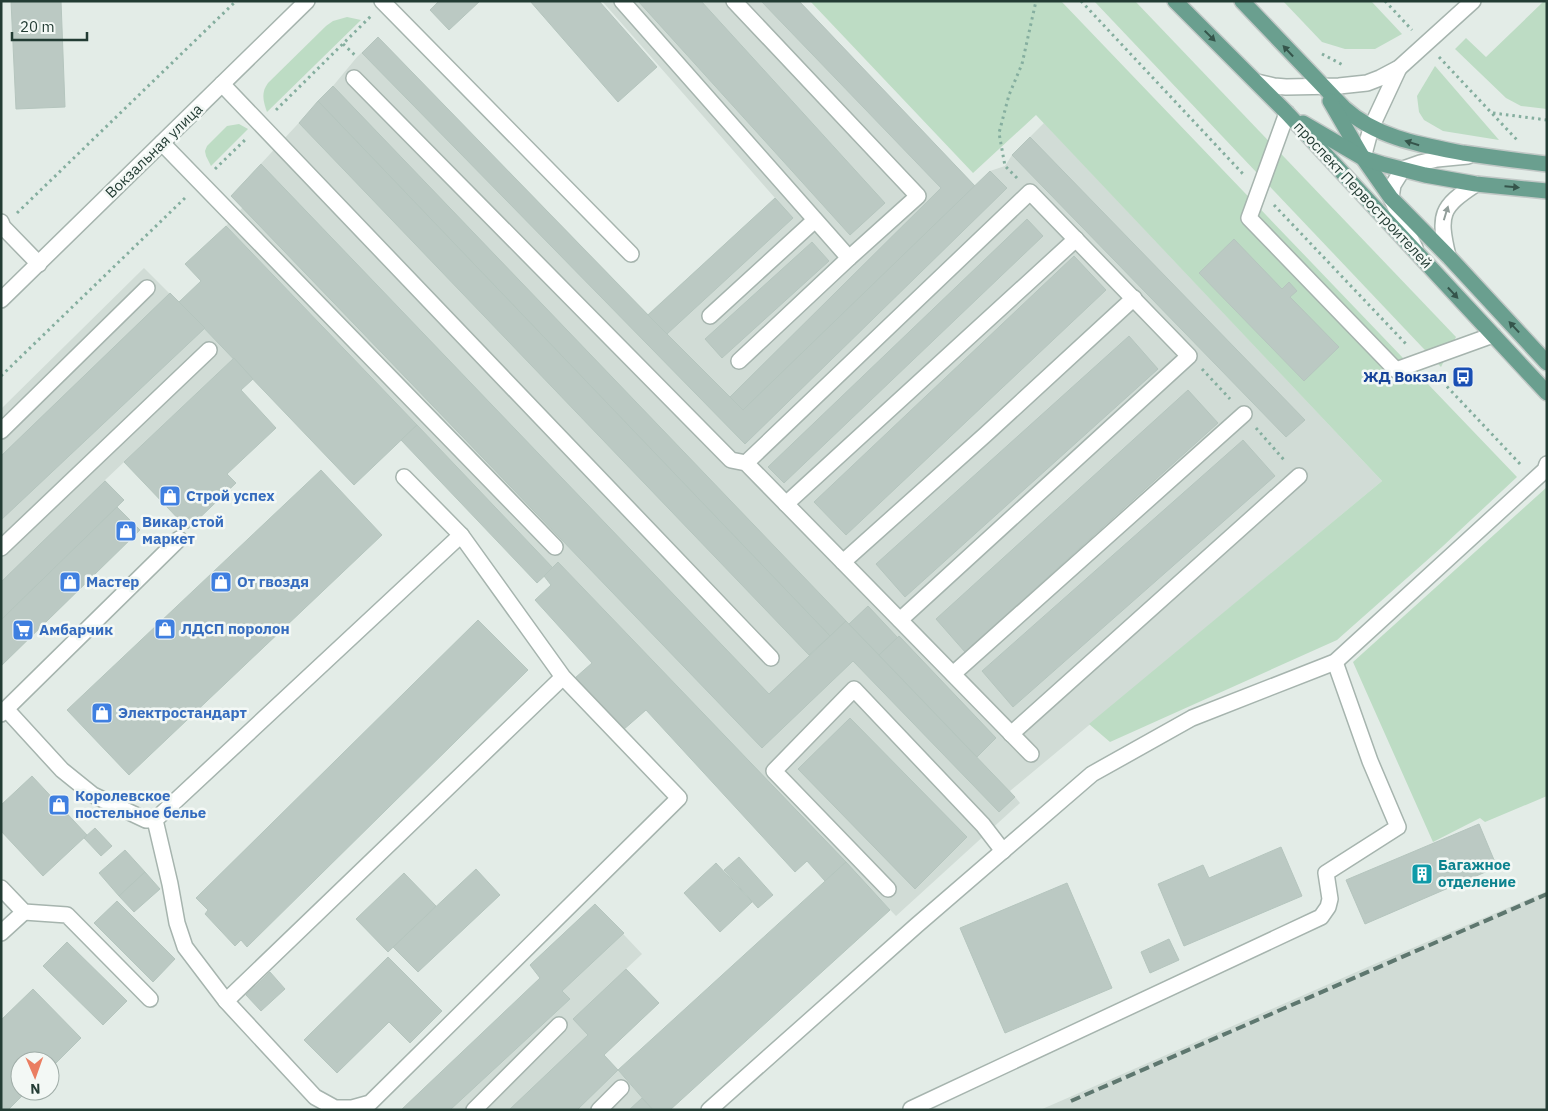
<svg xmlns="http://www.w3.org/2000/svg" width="1548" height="1111" font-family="'IBM Plex Sans',sans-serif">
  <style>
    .built { fill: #d1dcd6 }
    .green { fill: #bddcc4 }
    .building { fill: #bbc9c3; stroke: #b5c5be }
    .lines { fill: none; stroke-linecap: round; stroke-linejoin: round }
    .minor-casing { stroke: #a6b4ae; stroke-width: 18 }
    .major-casing { stroke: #c1c8c6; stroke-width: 18 }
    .path { stroke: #85ae9f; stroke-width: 3; stroke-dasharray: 2.5 4; stroke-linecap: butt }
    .minor { stroke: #fff; stroke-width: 15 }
    .major { stroke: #6a9f8f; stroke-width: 15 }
    .rail { stroke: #5e776f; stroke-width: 4; stroke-dasharray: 10 5; stroke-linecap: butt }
    .oneway { fill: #35554b }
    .oneway2 { fill: #919e9a }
    .labels { text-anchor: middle; stroke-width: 5; stroke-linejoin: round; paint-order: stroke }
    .street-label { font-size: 15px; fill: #233c34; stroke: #f3f8f5 }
    .transit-label { font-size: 15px; font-weight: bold; fill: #164399; stroke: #f3f8f5; text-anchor: end }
    .shop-label { font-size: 15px; font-weight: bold; fill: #366cbe; stroke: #f3f8f5; text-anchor: start }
    .culture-label { font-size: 15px; font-weight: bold; fill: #0d838f; stroke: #f3f8f5; text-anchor: start }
  </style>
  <rect width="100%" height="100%" fill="#e3ece7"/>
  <g class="built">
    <path d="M602,1h197l176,185 15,-15 15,-5 7,-11 32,-32 338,358 -372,310 10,12 -124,113 -338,-354 -5,6 -327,-342 17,-19 -12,-11 102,-110 24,-29 21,-20 270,277 127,-116z"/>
    <path d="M144,268l90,90 -129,122 19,20 -123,120v-211z"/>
    <path d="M1547,891v219h-507l330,-144z"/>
    <path d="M595,904l47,50 -16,15 33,34 -55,52 49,55h-252l139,-132 -10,-13z"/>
  </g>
  <g class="green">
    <path d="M810,1h251l456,476 -75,70 -105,93 -227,102 -21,-18 293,-243 -346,-366 -63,58z"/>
    <path d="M1094,1h41l321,336 -15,30z"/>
    <path d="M1283,1h88l31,33 -27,15h-30l-23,-7z"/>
    <path d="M1544,1h3v108l-26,-3 -15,-8 -51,-49 11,-11 20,19z"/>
    <path d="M347,17l14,3 -94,92c-4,-11 -6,-20 1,-29l58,-57 7,-5z"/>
    <path d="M1435,66l64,74 -56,-9 -19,-11 -5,-8 -2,-16z"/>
    <path d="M239,124l9,5 -37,37 -5,-10 -1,-5 2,-5 20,-20z"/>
    <path d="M1547,487v309l-62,26 -5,-4 -47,24 -80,-180z"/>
  </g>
  <g class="building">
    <path d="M11,1h50l4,106 -49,2z"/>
    <path d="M439,1h41l-31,29 -19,-20z"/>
    <path d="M530,1h69l58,66 -39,35z"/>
    <path d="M638,1h63l184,202 -35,32z"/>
    <path d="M761,1h38l176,185 -232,224 -13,-13 211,-209z"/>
    <path d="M378,37l270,278 95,95 247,-239 17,17 -262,256 -383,-391z"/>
    <path d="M333,86l513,535 -16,15 -512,-535z"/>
    <path d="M318,101l512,535 -21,19 -510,-532z"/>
    <path d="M1030,137l275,283 -19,17 -274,-282z"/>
    <path d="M261,164l508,530 77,-73 169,176 -16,15 -146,-151 -91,87 -531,-552z"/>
    <path d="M775,198l18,20 -126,116 -19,-19z"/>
    <path d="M1027,219l16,17 -259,247 -16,-16z"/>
    <path d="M226,226l191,199 -63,60 -175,-183 22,-21 -16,-17z"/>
    <path d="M1234,239l48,50 7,-7 8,9 -7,6 49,50 -35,34 -105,-108z"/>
    <path d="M812,242l17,19 -107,97 -17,-19z"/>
    <path d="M1074,256l32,34 -260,245 -32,-33z"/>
    <path d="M170,293l35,35 -204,192v-64z"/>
    <path d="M1129,336l29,33 -253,228 -29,-33z"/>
    <path d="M234,358l19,21 -12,11 35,38 -49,46 9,9 -48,46 -64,-67z"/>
    <path d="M1188,390l30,33 -253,229 -29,-33z"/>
    <path d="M417,425l136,143 -16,15 -136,-143z"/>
    <path d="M1243,440l32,36 -262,231 -31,-36z"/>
    <path d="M321,470l61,65 -253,240 -62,-65z"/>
    <path d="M105,481l19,19 -123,120v-38z"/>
    <path d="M117,507l23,23 -139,136v-46z"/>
    <path d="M558,562l288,300 -21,19 -18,-20 -12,11 -149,-162 -23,20 -48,-52 17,-15 -57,-63 16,-15 -7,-9z"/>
    <path d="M868,606l30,32 -19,17 -30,-31z"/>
    <path d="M478,620l50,50 -281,277 -6,-7 -6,6 -30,-32 3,-4 -12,-12z"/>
    <path d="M899,636l97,102 -19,19 -98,-102z"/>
    <path d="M850,718l117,119 -52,52 -117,-120z"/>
    <path d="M32,776l55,59 -44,41 -42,-45v-26z"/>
    <path d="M1479,824l18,43 -132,57 -19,-44z"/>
    <path d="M95,828l17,18 -11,10 -17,-18z"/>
    <path d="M1281,847l21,49 -118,50 -26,-62 45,-19 6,13z"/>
    <path d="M125,850l20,22 -26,24 -20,-23z"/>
    <path d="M739,857l34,38 -15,13 -34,-38z"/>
    <path d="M846,862l44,48 -220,200h-17l-35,-40z"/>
    <path d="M716,863l36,39 -32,30 -36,-39z"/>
    <path d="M476,869l24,26 -82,77 -25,-25z"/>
    <path d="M145,872l15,17 -26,23 -15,-16z"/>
    <path d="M404,873l32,33 -48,46 -32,-33z"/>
    <path d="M1067,883l45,105 -107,45 -45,-105z"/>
    <path d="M117,901l58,58 -22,23 -59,-59z"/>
    <path d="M595,904l29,29 -62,58 8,8 -120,111h-49l139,-132 -10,-13z"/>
    <path d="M1169,939l10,21 -29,13 -9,-21z"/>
    <path d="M67,942l60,59 -24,24 -60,-59z"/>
    <path d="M388,957l54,54 -32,32 -21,-21 -52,51 -33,-33z"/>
    <path d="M626,969l33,34 -55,52 14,15 -41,40h-68l79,-75 -15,-16z"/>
    <path d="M270,972l15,17 -24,22 -15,-16z"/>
    <path d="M33,989l48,49 -31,31v-8h-30v30h7l-19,19h-7v-90z"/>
    <path d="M642,1098l11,12h-24z"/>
  </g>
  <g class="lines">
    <g class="minor-casing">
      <g id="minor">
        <path d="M382,1l249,253"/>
        <path d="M622,1l227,257 69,-62 -184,-195"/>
        <path d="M354,78l377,382 15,3 285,291"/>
        <path d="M1257,82l17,4 12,1 53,-1 28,-3 13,-5 19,-10 74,-67"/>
        <path d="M222,84l549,574"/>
        <path d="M1287,113l-38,105 147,152 97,-35"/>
        <path d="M162,143l393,404"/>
        <path d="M1363,158l8,-30 28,-60"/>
        <path d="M1,222l2,5 36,37"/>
        <path d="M1415,248l-24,-50 2,-13 10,-16 17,-6 17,-4 31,-3"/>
        <path d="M1448,256c-10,-42 -7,-49 28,-72"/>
        <path d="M1,300l306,-299"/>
        <path d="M710,316l105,-96"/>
        <path d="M739,361l110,-103"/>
        <path d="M1,431l146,-143"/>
        <path d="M746,463l284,-271 159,164 -289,264"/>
        <path d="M404,477l57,58 102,142 116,121 -309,305 -18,5h-17l-20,-11 -89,-96 337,-324"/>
        <path d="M786,504l290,-265"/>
        <path d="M1,548l208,-198"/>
        <path d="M843,562l142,-127 149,-137"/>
        <path d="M953,674l291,-260"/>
        <path d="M7,710l55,60 31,25 53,25h9"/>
        <path d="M1,714l178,-175"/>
        <path d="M1011,734l288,-258"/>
        <path d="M1,888l23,24 43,3 83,84"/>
        <path d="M888,889l-114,-118 80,-82 129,136 20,26"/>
        <path d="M1,933l23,-21"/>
        <path d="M226,1001l-41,-54 -8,-24 -7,-39 -15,-64 306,-285"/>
        <path d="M911,1109l410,-192 7,-10 2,-8 -4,-26 72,-46 -28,-66 -35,-99"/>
        <path d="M474,1110l85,-85"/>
        <path d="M599,1110l22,-22"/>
        <path d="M709,1110l208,-185 175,-151 100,-56 143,-56 210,-192 2,-6"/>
      </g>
    </g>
    <g class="major-casing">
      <g id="major">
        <path d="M1175,1l112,112 260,280"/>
        <path d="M1242,1l102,107c33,30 77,37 119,45 28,4 56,8 84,11"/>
        <path d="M1330,101l33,57 28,40 57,58 99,107"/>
        <path d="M1303,123l60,35 19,6 43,11 51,9 71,7"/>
      </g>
    </g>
    <g class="path">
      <path d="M1081,1l162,173"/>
      <path d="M1385,1l27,29"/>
      <path d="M343,44l14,13"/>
      <path d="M1322,54l21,11"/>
      <path d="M1439,57l78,83"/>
      <path d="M276,110l95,-94"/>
      <path d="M1493,113l54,7"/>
      <path d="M215,169l31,-30"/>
      <path d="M1017,178l-12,-12 -6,-33 10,-38 13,-31 14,-63"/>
      <path d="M1274,205l133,140"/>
      <path d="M17,213l219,-212"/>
      <path d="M1202,369l28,30"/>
      <path d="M1,376l186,-180"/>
      <path d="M1438,377l83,88"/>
      <path d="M1256,428l29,33"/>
    </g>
    <use href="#minor" class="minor"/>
    <use href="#major" class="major"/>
    <path class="rail" d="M1071,1101l476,-207"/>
  </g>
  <defs><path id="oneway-solid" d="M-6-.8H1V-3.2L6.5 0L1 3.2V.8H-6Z" transform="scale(1.25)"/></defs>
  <g class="oneway">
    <use href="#oneway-solid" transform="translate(1210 36) rotate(45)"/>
    <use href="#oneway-solid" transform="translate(1288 51) rotate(-133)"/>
    <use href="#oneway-solid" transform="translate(1412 143) rotate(-162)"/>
    <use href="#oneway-solid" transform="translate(1512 187) rotate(5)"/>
    <use href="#oneway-solid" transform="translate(1453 293) rotate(47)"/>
    <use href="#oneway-solid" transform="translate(1514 327) rotate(-133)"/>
  </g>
  <use class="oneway2" href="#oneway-solid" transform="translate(1446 213) rotate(-73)"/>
  <defs>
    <g id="bus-square" transform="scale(1.125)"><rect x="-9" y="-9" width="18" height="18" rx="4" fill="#1a4fb4" stroke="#f3f8f5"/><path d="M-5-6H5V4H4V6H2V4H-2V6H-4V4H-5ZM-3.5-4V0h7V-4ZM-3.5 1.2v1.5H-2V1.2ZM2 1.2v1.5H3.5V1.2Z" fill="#fff"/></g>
    <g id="shop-square" transform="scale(1.125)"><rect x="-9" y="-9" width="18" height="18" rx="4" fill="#3f7fe0" stroke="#f3f8f5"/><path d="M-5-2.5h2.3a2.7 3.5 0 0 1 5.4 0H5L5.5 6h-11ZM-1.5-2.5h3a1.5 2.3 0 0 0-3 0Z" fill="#fff"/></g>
    <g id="supermarket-square" transform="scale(1.125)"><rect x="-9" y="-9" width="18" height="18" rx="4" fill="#3f7fe0" stroke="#f3f8f5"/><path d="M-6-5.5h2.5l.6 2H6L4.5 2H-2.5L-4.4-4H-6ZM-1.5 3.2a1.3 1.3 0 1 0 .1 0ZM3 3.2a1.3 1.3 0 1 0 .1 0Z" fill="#fff"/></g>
    <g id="building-square" transform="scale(1.125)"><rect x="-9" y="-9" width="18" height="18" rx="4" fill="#0f9aa8" stroke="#f3f8f5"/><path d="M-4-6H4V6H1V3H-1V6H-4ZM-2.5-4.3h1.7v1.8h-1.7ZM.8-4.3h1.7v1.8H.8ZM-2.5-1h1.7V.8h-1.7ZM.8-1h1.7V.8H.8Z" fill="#fff"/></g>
  </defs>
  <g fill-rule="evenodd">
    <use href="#bus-square" x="1463" y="377"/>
    <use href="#shop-square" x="170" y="496"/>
    <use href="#shop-square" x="126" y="531"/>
    <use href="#shop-square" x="70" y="582"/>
    <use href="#shop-square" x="221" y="582"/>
    <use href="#shop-square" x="165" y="629"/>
    <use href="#supermarket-square" x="23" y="630"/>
    <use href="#shop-square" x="102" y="713"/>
    <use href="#shop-square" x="59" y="805"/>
    <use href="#building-square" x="1422" y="874"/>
  </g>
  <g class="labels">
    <g class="street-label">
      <text transform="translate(154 151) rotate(-44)" y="5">Вокзальная улица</text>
      <text transform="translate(1363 195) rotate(47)" y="5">проспект Первостроителей</text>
    </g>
    <g class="transit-label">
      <text x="1447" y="382">ЖД Вокзал</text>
    </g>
    <g class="shop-label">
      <text x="186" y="501">Строй успех</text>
      <text x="142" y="527">Викар стой<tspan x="142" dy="17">маркет</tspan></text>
      <text x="86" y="587">Мастер</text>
      <text x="237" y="587">От гвоздя</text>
      <text x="181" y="634">ЛДСП поролон</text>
      <text x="39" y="635">Амбарчик</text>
      <text x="118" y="718">Электростандарт</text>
      <text x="75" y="801">Королевское<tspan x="75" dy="17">постельное белье</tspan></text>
    </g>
    <g class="culture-label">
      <text x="1438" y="870">Багажное<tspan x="1438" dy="17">отделение</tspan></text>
    </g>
  </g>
  <rect width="1548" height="1111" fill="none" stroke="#233c34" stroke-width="5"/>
  <g transform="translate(35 1076) rotate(178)"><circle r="24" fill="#f3f8f5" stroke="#a0ada8"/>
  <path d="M0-4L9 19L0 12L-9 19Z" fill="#ea7e62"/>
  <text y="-8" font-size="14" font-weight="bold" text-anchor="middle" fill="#233c34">N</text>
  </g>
  <path d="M12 32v8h75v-8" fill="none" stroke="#233c34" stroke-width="2.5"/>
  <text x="20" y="32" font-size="15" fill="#233c34" stroke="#f3f8f5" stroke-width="4" paint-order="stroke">20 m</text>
</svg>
